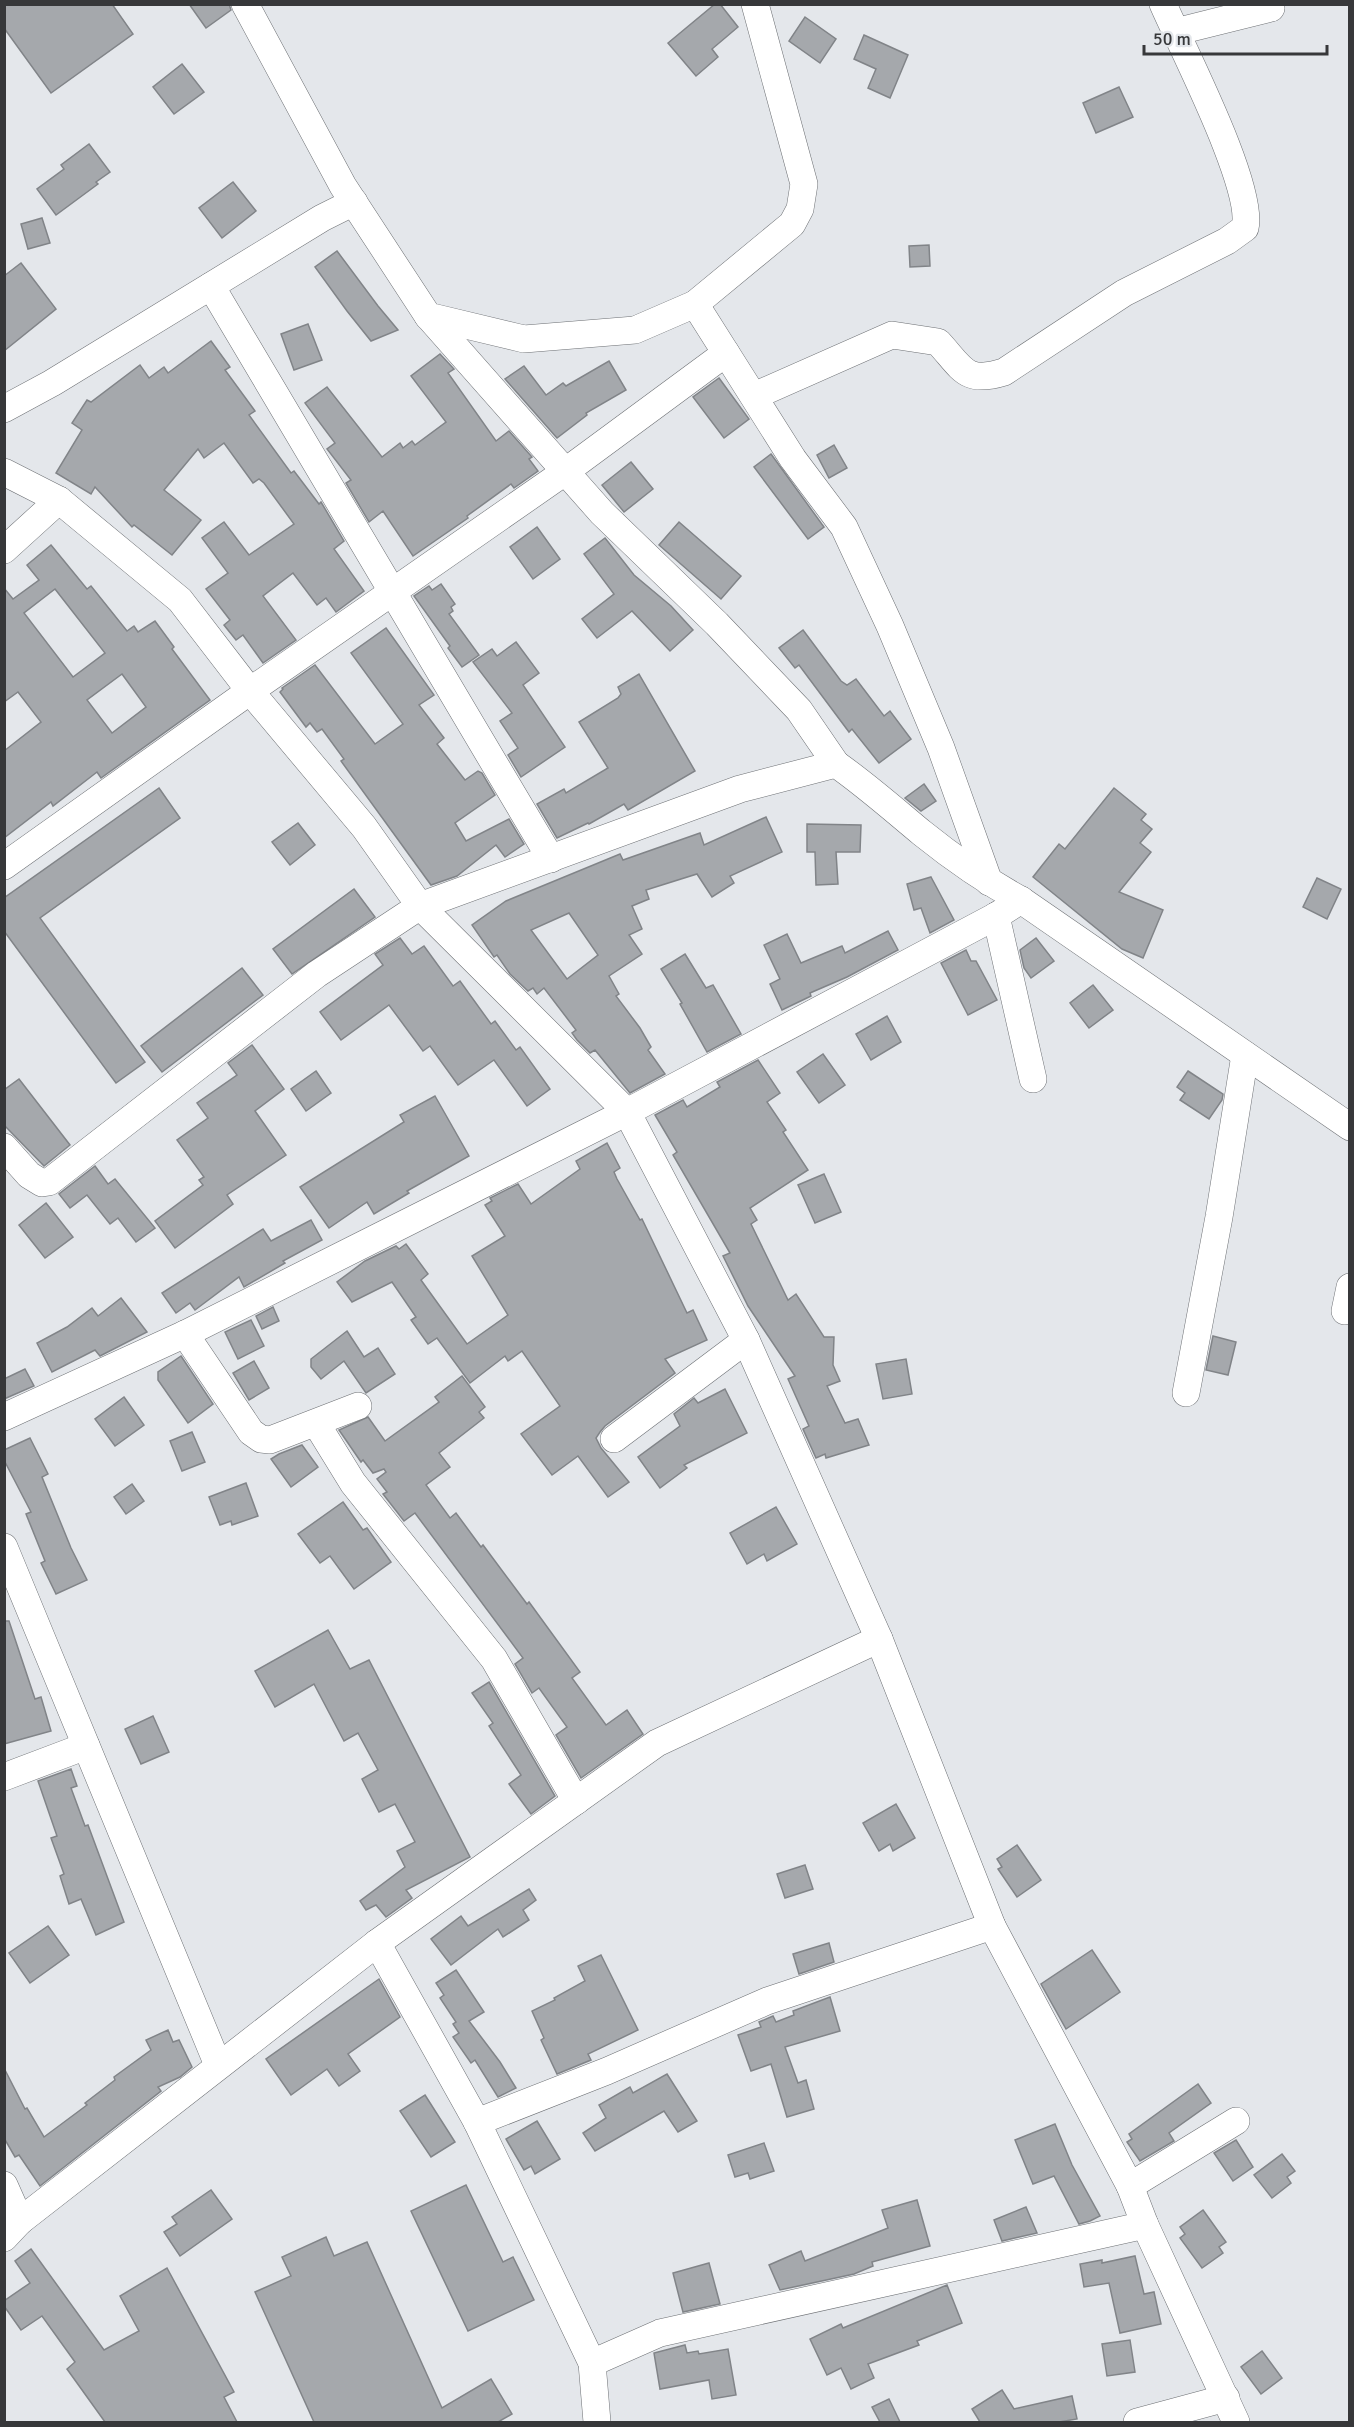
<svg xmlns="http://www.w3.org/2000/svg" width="1354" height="2427" font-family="Signika,sans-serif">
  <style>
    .building { fill: #a5a8ac; stroke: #818488; stroke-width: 1.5; fill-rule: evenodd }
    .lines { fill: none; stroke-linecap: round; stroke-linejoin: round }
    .street-casing { stroke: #6d7074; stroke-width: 28 }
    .street { stroke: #fff; stroke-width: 27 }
  </style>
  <rect width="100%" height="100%" fill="#e4e7eb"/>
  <g class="building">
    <path d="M4,4h108l21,30 -82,59 -47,-65z"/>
    <path d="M189,4h40l2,6 -25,18z"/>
    <path d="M715,4h5l18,23 -26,22 6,8 -22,19 -28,-33z"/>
    <path d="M805,17l31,22 -16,24 -31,-22z"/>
    <path d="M864,35l44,20 -18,43 -22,-10 8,-19 -22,-10z"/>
    <path d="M182,64l22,28 -30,22 -21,-27z"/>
    <path d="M1119,87l14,30 -37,16 -13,-30z"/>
    <path d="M89,144l21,28 -14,10 2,2 -42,31 -19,-26 27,-20 -3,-4z"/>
    <path d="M233,182l23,29 -34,27 -23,-30z"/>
    <path d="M42,218l8,25 -22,6 -7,-25z"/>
    <path d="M929,245l1,21 -20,1 -1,-21z"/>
    <path d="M337,251l41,55 20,24 -27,11 -24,-30 -32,-44z"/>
    <path d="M21,263l35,46 -52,42v-75z"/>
    <path d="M308,324l14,36 -28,10 -13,-36z"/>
    <path d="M211,341l19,26 -5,3 30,41 -6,4 42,58 3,-2 25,33 2,-2 23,39 -10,8 30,42 -28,21 -10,-14 -9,7 -24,-32 -30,23 33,44 -33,23 -20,-28 -7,5 -12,-15 6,-5 -24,-31 22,-16 -26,-35 22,-16 25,33 45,-31 -30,-41 -5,-4 -6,4 -29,-40 -20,15 -6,-9 -34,41 37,30 -29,35 -38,-30 -2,2 -37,-40 -4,7 -35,-21 26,-43 -10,-7 15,-23 4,2 49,-37 9,13 15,-11 4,6z"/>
    <path d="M440,354l14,15 -6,4 48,68 13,-10 23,26 -3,2 9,12 -24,17 -3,-4 -44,32 1,2 -55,38 -30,-45 -14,11 -23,-39 5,-3 -24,-31 8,-6 -30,-40 22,-16 55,70 18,-14 3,5 9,-7 3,4 31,-23 -35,-46z"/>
    <path d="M609,361l17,29 -40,23 1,2 -30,23 -52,-59 19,-13 22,29 17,-12 3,3z"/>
    <path d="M719,378l30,41 -25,19 -31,-41z"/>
    <path d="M834,445l13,23 -18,10 -12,-23z"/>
    <path d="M771,454l53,73 -16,12 -54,-72z"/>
    <path d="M631,462l22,27 -29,23 -22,-27z"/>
    <path d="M679,522l62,54 -20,23 -62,-54z"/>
    <path d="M537,527l23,32 -27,20 -23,-32z"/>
    <path d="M605,538l29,37 37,31 22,24 -23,21 -38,-40 -35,27 -15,-19 32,-25 -30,-40z"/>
    <path d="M51,545l36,44 4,-3 36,45 7,-5 4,6 17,-11 19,26 -2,2 38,51 -109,78 -4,-6 -44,34 -2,-4 -47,36v-87l37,-29 -23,-30 -14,10v-114l9,11 26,-19 -12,-15zM55,589l50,64 -32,24 -49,-64zM122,674l24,33 -34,26 -25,-33z"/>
    <path d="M441,584l14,20 -4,3 2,4 -4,3 30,41 -17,12 -14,-19 2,-2 -36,-50 15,-10 3,4z"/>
    <path d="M386,628l48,67 -15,10 25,33 -7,6 28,36 13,-9 4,2 13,22 -40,28 11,18 43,-22 15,25 -19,13 -9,-12 -39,31 -26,9 -90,-124 3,-2 -22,-30 -5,3 -7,-9 -4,4 -26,-35 3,-3 -1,-1 33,-23 60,79 28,-20 -52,-71z"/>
    <path d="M803,630l38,51 6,4 9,-6 28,37 6,-5 21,28 -32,24 -27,-34 -3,3 -50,-67 -4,3 -16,-20z"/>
    <path d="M516,642l23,31 -16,12 42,62 -44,30 -13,-22 10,-7 -18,-27 12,-8 -39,-51 19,-13 5,7z"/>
    <path d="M639,674l56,97 -67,39 -4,-6 -35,20 -1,-1 -31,15 -20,-34 27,-15 2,4 42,-25 -29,-46 39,-24 3,-4 -3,-7z"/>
    <path d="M924,784l12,17 -15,10 -16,-13z"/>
    <path d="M159,788l21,30 -140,100 105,144 -29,21 -112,-152v-33z"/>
    <path d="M1114,788l32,26 -5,6 11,9 -12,14 11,9 -32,40 44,18 -20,48 -21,-9 -89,-72 26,-33 6,5z"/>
    <path d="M766,817l16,35 -52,24 4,7 -22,14 -15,-23 -51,16 3,9 -17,7 10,23 -13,6 13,19 -33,22 10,18 -3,2 24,32 11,19 -3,3 17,24 -35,19 -35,-43 -5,3 -13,-13 -5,-7 4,-3 -32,-42 -7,6 -4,-6 -5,3 -18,-17 -13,-19 -3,2 -22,-32 34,-24 114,-47 3,6 77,-27 4,12zM569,913l29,42 -31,24 -36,-49z"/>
    <path d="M298,823l17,22 -25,20 -18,-23z"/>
    <path d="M807,824l54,1 -1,27h-24l2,32 -22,1 -1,-33h-8z"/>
    <path d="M931,877l23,43 -24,13 -9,-25 -7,2 -7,-26z"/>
    <path d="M1317,878l24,11 -14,30 -24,-12z"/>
    <path d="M354,889l21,28 -83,57 -19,-25z"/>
    <path d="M888,931l10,19 -51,27 -37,16 1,3 -29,14 -12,-26 10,-5 -16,-34 23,-11 14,29 41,-17 3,7z"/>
    <path d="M400,938l12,16 12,-8 29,40 7,-5 31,43 4,-3 21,29 4,-3 30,42 -23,17 -33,-46 -36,25 -28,-39 -7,5 -34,-46 -48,35 -21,-28 63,-47 -8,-11z"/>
    <path d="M1036,938l18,23 -23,17 -7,-10 -4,-18z"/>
    <path d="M966,950l5,11h5l21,39 -29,15 -27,-52z"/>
    <path d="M685,954l21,34 7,-3 28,49 -34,18 -27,-48 2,-1 -21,-34z"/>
    <path d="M242,968l21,27 -101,77 -21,-26z"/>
    <path d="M1093,985l20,25 -24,18 -19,-25z"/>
    <path d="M887,1016l14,26 -30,18 -15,-26z"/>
    <path d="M252,1045l32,44 -29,22 31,44 -59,40 6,9 -58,44 -20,-27 48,-36 -4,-5 5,-3 -27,-37 31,-22 -11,-15 40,-28 -9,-12z"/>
    <path d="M823,1054l22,31 -26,18 -22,-31z"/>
    <path d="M758,1060l22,33 -13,9 19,28 -3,2 25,38 -58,38 7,12 -6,4 37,76 8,-6 28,43h10l-1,28 7,16 -13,5 18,37 13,-4 11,26 -43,13 -1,-4 -9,4 -13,-29 6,-3 -21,-47 7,-3 -47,-70 -25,-50 7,-3 -57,-98 4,-3 -22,-37 28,-15 4,7 33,-20 -3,-5z"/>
    <path d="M316,1071l15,22 -25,18 -15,-22z"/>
    <path d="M1188,1071l35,23 -1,6 -13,19 -29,-19 5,-7 -8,-6z"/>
    <path d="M19,1079l51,66 -26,21 -40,-41v-35z"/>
    <path d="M435,1096l34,60 -62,35 2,2 -35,21 -7,-12 -38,26 -29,-41 104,-65 -4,-7z"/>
    <path d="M607,1143l13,25 -6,4 3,7 23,41 2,-1 45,94 6,-3 14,30 -42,19 10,14 -70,53 -5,6 -4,6 5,10 28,34 -21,15 -30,-41 -26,19 -31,-41 39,-28 -38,-55 -14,10 -3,-5 -35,27 -33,-45 -9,6 -17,-24 5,-3 -24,-35 -40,20 -15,-20 28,-21 31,-15 3,3 7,-5 22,30 -7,6 46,64 41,-29 -36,-59 33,-20 -20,-31 7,-4 -2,-3 28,-14 13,20 49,-35 -4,-8z"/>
    <path d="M95,1166l13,18 7,-5 40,49 -19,14 -18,-24 -8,6 -23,-29 -17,13 -11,-14z"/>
    <path d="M824,1174l17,38 -26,11 -17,-38z"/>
    <path d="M46,1203l27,34 -28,21 -26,-33z"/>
    <path d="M311,1220l11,20 -39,21 2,2 -41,24 -5,-10 -44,33 -5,-7 -14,10 -14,-20 101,-64 8,12z"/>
    <path d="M121,1298l26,34 -47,24 -5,-6 -43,22 -15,-29 30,-16 25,-19 6,8z"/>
    <path d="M273,1307l6,14 -17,8 -6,-13z"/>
    <path d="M251,1320l13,26 -26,13 -13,-27z"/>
    <path d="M347,1331l17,26 14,-9 17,26 -29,19 -22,-32 -23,18 -10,-12v-8z"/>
    <path d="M1213,1336l23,6 -8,33 -22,-5z"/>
    <path d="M181,1356l32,48 -25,19 -30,-43v-8z"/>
    <path d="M906,1359l6,35 -29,5 -7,-35z"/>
    <path d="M254,1361l15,27 -20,12 -16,-27z"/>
    <path d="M25,1369l9,17 -30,13v-20z"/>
    <path d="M462,1376l23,31 -6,5 5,6 -45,35 11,14 -24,18 24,33 6,-5 25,34 2,-2 44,59 2,-2 51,70 -8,6 34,47 21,-15 16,24 -62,44 -25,-43 11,-8 -28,-39 -7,5 -17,-29 8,-6 -108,-145 -11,8 -21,-27 4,-2 -10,-13 9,-7 -2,-3 -11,4 -10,-13 -2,2 -22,-32 29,-13 17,24 54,-39 -4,-5z"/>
    <path d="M725,1389l22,44 -63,32 3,3 -27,20 -22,-31 42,-31 -6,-12 20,-16 4,5z"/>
    <path d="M124,1397l20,28 -29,21 -20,-27z"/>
    <path d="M192,1432l13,30 -23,9 -12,-30z"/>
    <path d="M30,1438l18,36 -6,3 29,71 16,32 -31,14 -15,-31 4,-2 -19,-47 5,-2 -27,-52v-10z"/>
    <path d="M302,1445l16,22 -27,20 -20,-28 8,-5z"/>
    <path d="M246,1483l12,33 -26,9 -1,-4 -11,4 -11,-28z"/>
    <path d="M132,1484l12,17 -18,13 -12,-17z"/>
    <path d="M343,1502l20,28 4,-2 24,34 -37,27 -24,-33 -10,7 -22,-29z"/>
    <path d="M776,1507l21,37 -30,17 -3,-7 -17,10 -17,-31z"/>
    <path d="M4,1621h5l26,78 6,-2 10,34 -47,13z"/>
    <path d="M328,1630l22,39 19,-9 101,197 -64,33 6,8 -26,19 -10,-12 -10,5 -6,-9 45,-34 -8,-16 18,-9 -20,-38 -16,8 -17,-33 16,-9 -20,-37 -14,8 -30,-57 -39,23 -20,-36z"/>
    <path d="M489,1682l66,114 -24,18 -22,-30 12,-9 -32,-49 4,-3 -21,-30z"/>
    <path d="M153,1716l16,36 -28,12 -16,-35z"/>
    <path d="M71,1769l6,17 -6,2 14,38 3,-1 36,97 -28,13 -15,-36 -12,5 -9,-28 4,-2 -13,-36 6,-2 -19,-55z"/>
    <path d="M896,1804l19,34 -22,13 -3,-7 -11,7 -16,-28z"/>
    <path d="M1017,1845l24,35 -24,17 -19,-28 4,-2 -5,-8z"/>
    <path d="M805,1865l8,24 -28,9 -8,-24z"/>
    <path d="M529,1889l7,11 -13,10 6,10 -26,17 -5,-8 -47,36 -20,-26 30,-23 7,10z"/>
    <path d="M48,1926l21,29 -39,28 -21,-30z"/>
    <path d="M829,1943l5,19 -35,12 -6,-20z"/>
    <path d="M1092,1950l28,42 -54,37 -25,-45z"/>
    <path d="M601,1955l37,75 -50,24 3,6 -34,14 -16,-34 3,-2 -12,-27 23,-11 -1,-2 31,-17 -7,-15z"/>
    <path d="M456,1970l28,42 -15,9 31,41 16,26 -18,9 -23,-37 -4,3 -18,-26 6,-4 -6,-9 3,-2 -16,-24 4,-3 -8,-12z"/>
    <path d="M379,1979l21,38 -52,37 12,17 -21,15 -12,-17 -36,26 -25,-36z"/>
    <path d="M830,1997l10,34 -55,16 13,36 8,-3 8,29 -27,8 -16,-53 -20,7 -13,-36 23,-8 -2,-5 14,-6 3,6 18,-7 -1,-4z"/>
    <path d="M168,2030l5,12 6,-2 13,27 -12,10 -22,10 3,4 -121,95 -21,-31 -4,2 -11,-19v-70l21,41 2,-1 17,29 43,-32 -2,-2 30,-23 -1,-3 37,-27 -5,-10z"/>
    <path d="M667,2074l30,47 -19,11 -14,-21 -69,40 -12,-18 23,-15 -7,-13 31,-18 3,6z"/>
    <path d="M1198,2084l13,19 -42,30 5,8 -34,20 -13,-19 5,-3 -3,-5z"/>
    <path d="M425,2095l30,47 -24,15 -31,-46z"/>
    <path d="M537,2121l23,38 -25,15 -4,-8 -7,4 -18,-31z"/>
    <path d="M1055,2124l17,41 28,51 -10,5 -11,3 -25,-48 -21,8 -18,-44z"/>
    <path d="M1236,2140l17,27 -20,14 -19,-28z"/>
    <path d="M764,2143l10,28 -24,8 -2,-6 -13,4 -7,-22z"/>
    <path d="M1282,2154l13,17 -8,6 4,6 -19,15 -18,-23z"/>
    <path d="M466,2185l37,77 10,-5 21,43 -66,31 -57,-120z"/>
    <path d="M211,2190l21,29 -52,37 -16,-24 13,-8 -5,-7z"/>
    <path d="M917,2200l13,46 -58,16 1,4 -19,8 -74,16 -11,-25 32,-14 4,10 83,-33 -6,-18z"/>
    <path d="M1026,2207l11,26 -35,8 -8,-21z"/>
    <path d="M1203,2210l23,32 -7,5 4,6 -21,15 -22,-30 5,-4 -5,-7z"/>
    <path d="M326,2237l8,19 33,-14 75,166 49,-29 21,35 -14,8h-184l-59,-130 36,-16 -9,-19z"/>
    <path d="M31,2249l73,101 35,-19 -19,-35 47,-28 67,124 -10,5 13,25h-132l-38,-53 8,-7 -33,-46 -21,14 -17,-24v-5l26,-18 -15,-22z"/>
    <path d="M1135,2256l9,38 10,-2 7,32 -41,9 -11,-50 -25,4 -4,-23 22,-4v3z"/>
    <path d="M709,2263l11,41 -37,8 -10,-39z"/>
    <path d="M947,2285l15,38 -45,18 2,4 -51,19 6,14 -23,11 -10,-21 -14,7 -17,-36 31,-15 2,4z"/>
    <path d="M1130,2340l5,32 -28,4 -5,-32z"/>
    <path d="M685,2345l2,8 11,-2 1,3 29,-5 8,46 -24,4 -3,-19 -49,9 -6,-36z"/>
    <path d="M1262,2351l20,27 -21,16 -20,-27z"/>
    <path d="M1002,2390l12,19 58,-13 5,23 -18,3h-79l-8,-13z"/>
    <path d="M889,2399l11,23h-20l-8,-15z"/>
  </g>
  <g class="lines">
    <g class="street-casing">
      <g id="street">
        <path d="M245,4l98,182 85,130 96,23 111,-9 60,-26 97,-80 8,-15 4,-25 -49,-180"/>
        <path d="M1175,32l96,-24"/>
        <path d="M211,286l340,573"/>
        <path d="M695,304l98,155 51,68 46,99 51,122 48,134"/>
        <path d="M428,316l174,197 115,111 82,86 37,54"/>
        <path d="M754,396l138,-61 46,7c25,27 27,42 66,30l120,-79 103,-52 18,-13c10,-40 -63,-180 -82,-224"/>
        <path d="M4,409l48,-26 270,-165 32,-16"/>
        <path d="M4,472l55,28 121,100 70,91 114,136 56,79 207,206 119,228 133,299 113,287 138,260 15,39 91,197"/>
        <path d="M4,550l55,-50"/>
        <path d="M4,866l246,-175 316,-220 160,-118"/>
        <path d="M996,916l37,163"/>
        <path d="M4,1147l25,28 13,8 7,-1 268,-208 103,-68 320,-117 96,-25c30,21 57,45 86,69 31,25 64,48 99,67l329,227"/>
        <path d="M1345,1311l5,-24"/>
        <path d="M185,1334l66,98 10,7 9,1 88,-34"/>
        <path d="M1186,1393l33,-176 26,-162"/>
        <path d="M4,1417l181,-83 442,-222 369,-196 25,-16"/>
        <path d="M316,1423l37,60 141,176 82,142"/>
        <path d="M614,1439l132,-99"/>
        <path d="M4,1547l214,518"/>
        <path d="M4,1777l82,-31"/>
        <path d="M377,1943l100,179 115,241 5,59"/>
        <path d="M477,2122l130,-51 160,-70 225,-75"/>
        <path d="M4,2185l16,36"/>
        <path d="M1130,2186l106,-65"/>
        <path d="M4,2238l16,-17 357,-278 280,-200 222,-104"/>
        <path d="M592,2363l68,-30 485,-108"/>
        <path d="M1137,2422l89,-24"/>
      </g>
    </g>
    <use href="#street" class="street"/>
  </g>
  <rect width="1354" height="2427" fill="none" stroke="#37383a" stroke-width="12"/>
  <path d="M1144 45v9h183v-9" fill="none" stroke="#37383a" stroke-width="3"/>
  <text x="1153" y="45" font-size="18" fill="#37383a" stroke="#e4e7eb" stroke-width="4.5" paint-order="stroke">50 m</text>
</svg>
